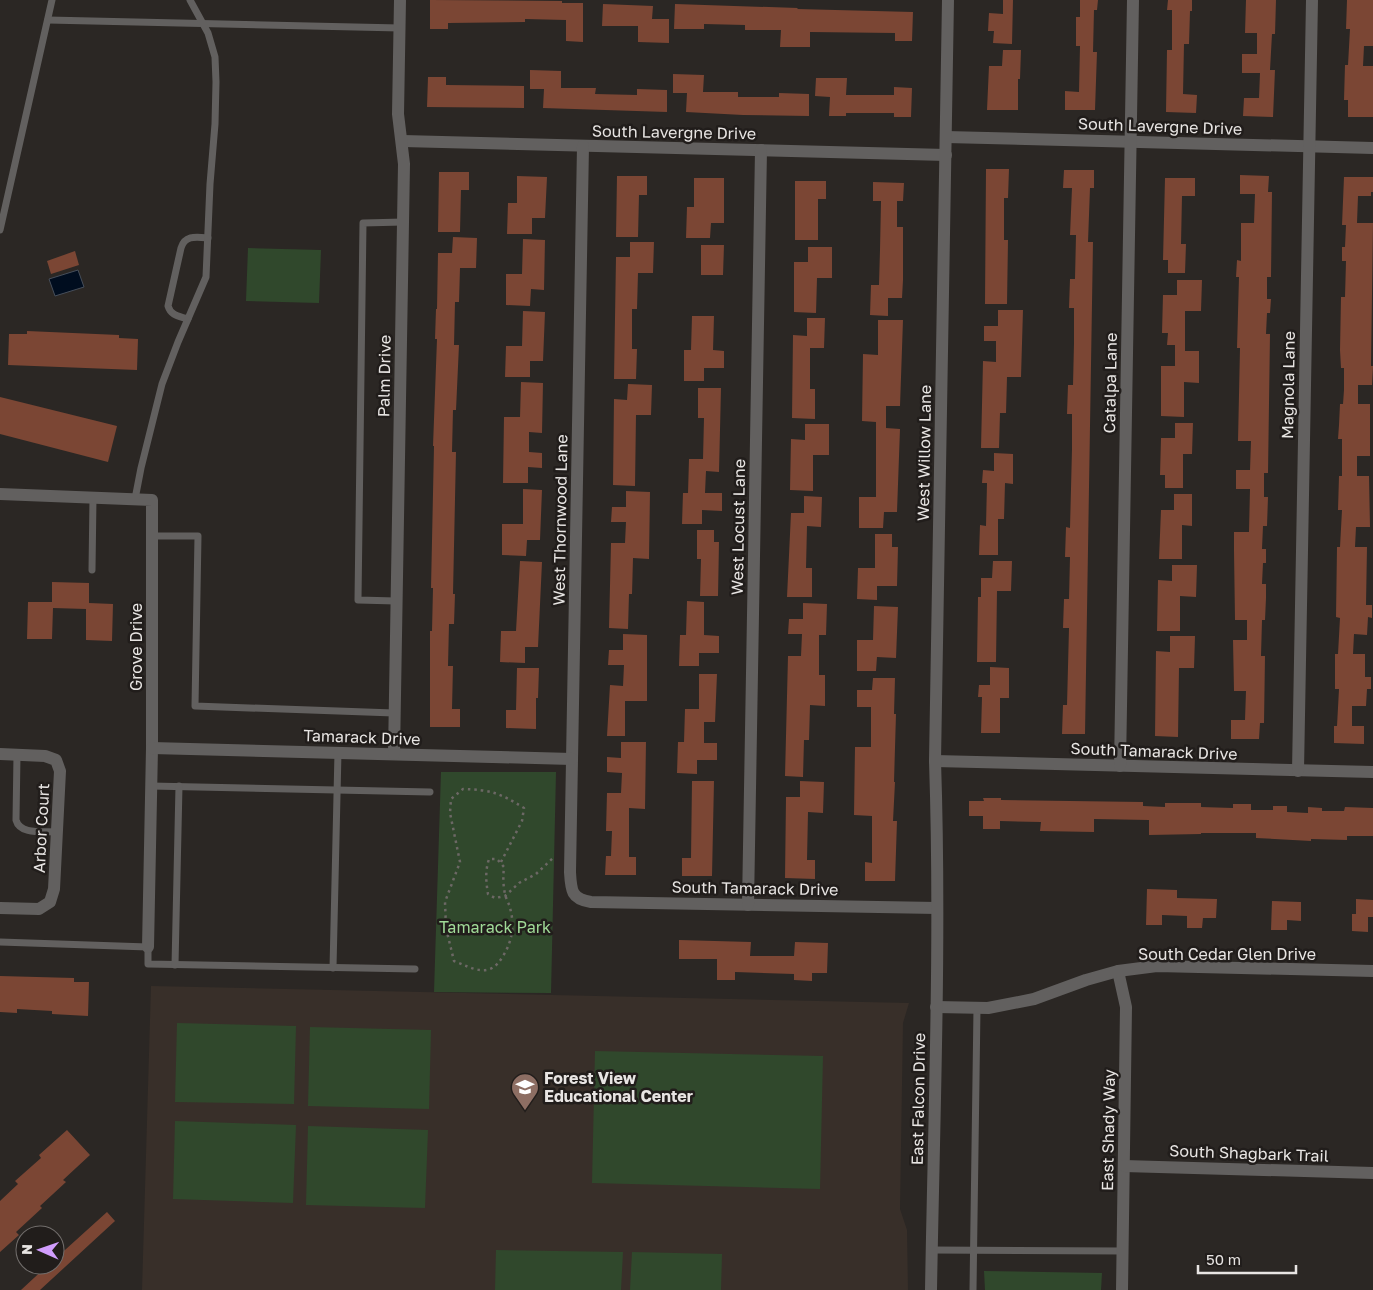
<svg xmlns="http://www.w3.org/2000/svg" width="1373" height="1290" font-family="'Golos Text',sans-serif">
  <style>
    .built { fill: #382f29 }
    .green { fill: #30482c }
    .water { fill: #000d1f; stroke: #464e5a }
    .building { fill: #7b4634 }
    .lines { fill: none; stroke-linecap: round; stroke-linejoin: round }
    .path { stroke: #6c6865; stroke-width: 2.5; stroke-dasharray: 2.5 4; stroke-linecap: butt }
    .service { stroke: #62605f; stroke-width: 7 }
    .minor { stroke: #62605f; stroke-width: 12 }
    .labels { text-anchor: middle; stroke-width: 5; stroke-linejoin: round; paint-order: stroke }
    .street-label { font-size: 16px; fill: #e8e5e3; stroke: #211d1b }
    .park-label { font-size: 16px; fill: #a0da97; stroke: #211d1b }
    .poi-label { font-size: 16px; font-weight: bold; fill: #e8e5e3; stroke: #211d1b; text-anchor: start }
  </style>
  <rect width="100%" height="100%" fill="#2b2724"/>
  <path class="built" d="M151,986l758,17 -6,20 -3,186 7,21 1,60h-766z"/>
  <g class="green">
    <path d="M248,248l73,2 -2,53 -73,-2z"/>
    <path d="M441,772h115l-5,221 -117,-1z"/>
    <path d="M177,1023l119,3 -2,78 -119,-2z"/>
    <path d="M310,1027l121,3 -2,79 -121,-3z"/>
    <path d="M595,1051l228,5 -3,133 -228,-6z"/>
    <path d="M175,1121l121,4 -3,78 -120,-4z"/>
    <path d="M308,1126l120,4 -3,78 -119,-3z"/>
    <path d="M496,1250l127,2 -2,38h-126z"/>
    <path d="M632,1252l90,2 -1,36h-91z"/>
    <path d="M984,1271l118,2 -1,17h-116z"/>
  </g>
  <path class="water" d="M78,270l6,17 -29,9 -6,-17z"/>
  <g class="building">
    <path d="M430,0l132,1v2h21v39l-17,-1v-21l-41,-1v3l-77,1v6h-18z"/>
    <path d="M1003,0h10l-1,44 -19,-1 1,-12h-6l1,-18 14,1z"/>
    <path d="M1080,0h18l-1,10h-3l-1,42h4l-2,58h-30v-19l14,1 1,-46h-4v-29h4z"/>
    <path d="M1168,0h24v11h-2l-1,33h-5l-1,50 14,1 -1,18 -30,-1 1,-62h5v-40h-5z"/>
    <path d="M1246,0h30l-1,34h-3l-2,36h5l-2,47 -30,-1 1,-18h15l1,-25h-18v-19h15v-21h-12z"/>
    <path d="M1347,0h26v46h-9l-1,20h10v51h-25v-17h-4l1,-35h3l2,-36h-4z"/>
    <path d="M603,4l50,2 -1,13h17v24l-31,-1v-16h-36z"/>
    <path d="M675,4l123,4 -1,1 116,3 -1,29h-17v-8l-85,-1v15h-30l1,-17h-36v-5l-41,-1v5h-30z"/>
    <path d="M1003,50h18l-1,29h-2v31h-31l2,-44h13z"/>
    <path d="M530,70l31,1v17h35l-1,6 42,1v-6l30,1v22l-124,-4 1,-19h-14z"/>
    <path d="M673,74l31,1 -1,17h35v5h41v-4l30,1v22l-66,-1 -57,-3 1,-19h-14z"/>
    <path d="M428,77h18v8l78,1v22l-97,-1z"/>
    <path d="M816,78h31l-1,17h48v-8l18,1 -1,29h-17v-4h-48v3h-17l1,-19 -15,-1z"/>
    <path d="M986,169h23l-1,29h-4v42h4l-1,64h-22z"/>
    <path d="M1064,170h30v18h-4l-2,54h5l-8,492h-23l1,-29h4l2,-77h-6l1,-29h5l1,-42h-5l1,-30 4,1 2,-79v-35h-5l1,-29h5l1,-42v-35h-5l1,-29h5l1,-44h-6l2,-47h-9z"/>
    <path d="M439,172h30v18h-8l-1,42h-22z"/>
    <path d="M1240,175l29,1 -1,16h4l-1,85h-4v22h4l-1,14h-3l-1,21h4l-2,139h-4v24h4l-1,29h-4l-1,23h4v14h-3l-1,21h4v14l-1,22h-3l-1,36h4l-1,67h-4l-1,16h-28v-19h14l1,-29h-12l-1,-51h14v-20h-12l-1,-69v-19h15l1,-43h-14v-19h14l1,-29h-13l2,-93h-3l2,-71h-3l1,-17 4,1v-38h13l1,-29h-15z"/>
    <path d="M517,176l30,1 -2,41h-13v16h-25l1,-31h9z"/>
    <path d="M617,176h30v19h-8l-1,42h-22z"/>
    <path d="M1344,177h29v15h-2v4h-13l-1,27h16l-2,143h2l-1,19h-14v19h12v52h-13v20h12l1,51h-14l-1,20h12l-1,58h6v13l-4,-1 -1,18 -13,-1 -1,20h12v23h6v12h-4l-1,17h-14v20h12v18l-30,-1v-17h3l2,-37h-4v-35h3l2,-36 -4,-1 1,-70h3l2,-37h-4l1,-34h3v-37h-4l1,-14 1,-21h3l1,-14v-22h-3l-1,-18 1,-53h4l1,-36h-4v-14h3l1,-22h-4z"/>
    <path d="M694,178h30v45h-13l-1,15h-24l1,-31h7z"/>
    <path d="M1165,178h30v18h-13l-1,48h5l-1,29h-17v-13h-5z"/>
    <path d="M795,181h31v18h-8v41h-23z"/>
    <path d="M873,182l31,1 -1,18h-6v26h6v53l-1,18h-14v18l-18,-1 1,-30h8l1,-35 1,-49h-8z"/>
    <path d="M453,237l24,1 -1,30h-16l-1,34h-4l-1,43h5l-3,65h-3l-1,42h4l-3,142h2l-1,30h-5l-1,42h5l-1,43h8v18h-30v-96h2l1,-43h-2l3,-142h-1l4,-107h-2l1,-30h1l1,-56h14z"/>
    <path d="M523,239l22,1 -1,50 -13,-1 -1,17 -24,-1v-31h16z"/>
    <path d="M630,242h24l-1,31h-15l-1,36h-5v40h5l-1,30h-22l2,-122h14z"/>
    <path d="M701,245h23l-1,30h-22z"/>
    <path d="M808,247h24v31h-15l-1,35 -22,-1v-50h14z"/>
    <path d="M75,251l4,14 -28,9 -4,-13z"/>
    <path d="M1177,280h25l-1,31h-16v40h14v32l-15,-1v35l-23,-1v-50h14v-21h-8l1,-12h-6l1,-38h14z"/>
    <path d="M998,310h25l-2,67h-14l-1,36h-6l-1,35h-18l2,-87 13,1v-21h-12v-15h14z"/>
    <path d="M523,311l22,1 -2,49h-13v16h-25l1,-31h16z"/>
    <path d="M692,316h22l-1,34 11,1v17h-20v13h-20v-31h7z"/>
    <path d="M807,318h18l-1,30h-14v41h5v30l-23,-1 1,-83 14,1z"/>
    <path d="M878,320h25l-3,86h-14v22l14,1 -3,83h-13l-1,16h-24v-31h17v-75l-14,-1 1,-67 15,1z"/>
    <path d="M27,331l92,4v3l19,1 -1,31 -129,-5 1,-31h18z"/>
    <path d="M521,382l22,1 -1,50 -13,-1v20l13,1v15l-14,-1v16h-25l1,-66h16z"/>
    <path d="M628,384l24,1 -1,30h-15l-1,71 -22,-1 1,-86 13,1z"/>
    <path d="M698,388h23l-2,84 -13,-1 -1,22h17v18l-20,-1v14h-20l1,-31h5l1,-34h14l1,-41h-6z"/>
    <path d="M0,397l117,29 -9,36 -108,-28z"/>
    <path d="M1175,423h18l-1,31h-9v34h-18v-13h-5l1,-37h14z"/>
    <path d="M805,424h24v31h-16v36l-23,-1 1,-51 14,1z"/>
    <path d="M994,453l19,1v30l-8,-1 -1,36h-6v36h-19l1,-30 6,1 1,-43h-5l1,-13 11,1z"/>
    <path d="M523,489l19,1 -2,50h-13l-1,16 -24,-1v-31h21z"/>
    <path d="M626,491l24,1 -1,67 -16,-1 -1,36h-3l-1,35 -19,-1 2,-85h14l1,-21h-15l1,-15h14z"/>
    <path d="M1174,494h18v32l-10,-1v34h-23l2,-49h13z"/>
    <path d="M804,496l18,1 -1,30 -14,-1 -1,42h6v29h-25l4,-84h13z"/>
    <path d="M697,530h17v12h5l-1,54h-18l1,-37h-4z"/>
    <path d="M875,534h17v13h6l-1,39h-20v14l-20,-1 1,-31h17z"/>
    <path d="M520,561l22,1 -4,85h-13v16l-25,-1 1,-31h15z"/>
    <path d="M993,561h19l-1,30h-14l-1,71h-19l1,-65h3v-19h11z"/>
    <path d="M1172,565h25l-1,32 -16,-1v35h-23l1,-51 14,1z"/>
    <path d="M52,582l37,1v20l24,1 -1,37 -26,-1v-31l-33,-1 -1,31h-25l1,-37h24z"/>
    <path d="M687,601l17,1v33l15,1v17h-20v13h-20l1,-31h6z"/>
    <path d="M803,603l24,1 -1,31h-7v40h6v31l-15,-1 -1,35h-5l-1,37 -18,-1 3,-120h13l1,-22h-14l1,-15h14z"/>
    <path d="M874,606l24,1 -2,51 -19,-1 -1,14h-19v-31h16z"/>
    <path d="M623,634l24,1v66h-22v35h-18l3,-51 13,1 1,-21h-16l1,-15h14z"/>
    <path d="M1170,636h25l-1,32h-15l-1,69 -23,-1 1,-85 14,1z"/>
    <path d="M990,667l19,1v30h-9v35h-19l1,-36h-4l1,-12h11z"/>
    <path d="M517,668h22l-1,30h-2v31l-30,-1v-18h10z"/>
    <path d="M699,674h18l-2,48h-11v21h13v17h-20v14l-20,-1 1,-31h6l1,-33h14z"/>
    <path d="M873,678h22l-1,36h2l-2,68h1l-2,39h4l-2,60h-30v-19l7,1v-47l-18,-1 1,-68h16v-40h-14v-17h15z"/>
    <path d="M621,742h25l-1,67 -16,-1v49h7v18h-31l1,-19h5l1,-25h-6l1,-38h14l1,-20 -15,-1v-15l14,1z"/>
    <path d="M692,781h22l-2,95h-30v-18h9z"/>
    <path d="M800,781l24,1 -1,31 -15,-1 -1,48h8v19l-30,-1 1,-81h14z"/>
    <path d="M983,798h18v2l142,2v4l22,1v-4h36v4l32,1v-4h18v6h22v-4h14v6l21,1v-6l14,1v3h22l1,-4 28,1v28h-26v4l-36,-1v2l-55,-3v-5h-55v1l-52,1v-15l-55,-1v13l-54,-1 1,-9 -41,-1v8h-17v-13h-14v-15h15z"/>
    <path d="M1147,889l30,1v8l40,1 -1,19h-13l-1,10h-15v-12l-25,-1v10h-16z"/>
    <path d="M1356,899l17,1v17h-5v15l-16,-1v-17h4z"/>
    <path d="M1272,901l29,1v19l-14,-1v10h-16z"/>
    <path d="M679,940l72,2 -1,14h44l1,-14 33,1 -1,30h-15v8l-18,-1v-6l-59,-2v8h-18v-21h-38z"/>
    <path d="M0,976l74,2v4h15l-1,34 -36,-2v-3l-35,-2v4l-17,-1z"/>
    <path d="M67,1130l23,25 -27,25 3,2 -26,24 2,2 -26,24 3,3 -19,17v-51l18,-17 -3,-3 26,-23 -2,-3z"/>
    <path d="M107,1212l8,9 -75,69h-19l27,-25h7v-6z"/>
  </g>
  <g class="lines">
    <path class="path" d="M501,862l21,-41 2,-13c-24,-15 -33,-18 -61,-19l-12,10 -1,14 10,49 -15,40 1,26 8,33c20,8 36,18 49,-5 9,-14 12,-31 7,-48 -1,-5 -4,-9 -5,-14 -2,-9 -2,-18 -1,-27l-7,-8h-8c-4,12 -3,23 -1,35l7,4 10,-2 14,-13 17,-9 18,-17"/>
    <g class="service">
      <path d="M48,20l352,8"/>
      <path d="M0,230l52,-230"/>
      <path d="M188,319c-9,-3 -17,-3 -20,-13l13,-58c4,-13 15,-11 27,-10"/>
      <path d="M135,499l6,-31 21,-84 16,-42 28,-65 4,-93 5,-60 1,-42 -1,-25 -7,-24 -18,-33"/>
      <path d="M152,536h46l-3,170 199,7"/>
      <path d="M92,570l1,-72"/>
      <path d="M396,601l-38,-1 5,-377 40,-1"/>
      <path d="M17,755l-1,65c4,15 27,11 41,12"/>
      <path d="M151,786l279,6"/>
      <path d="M0,942l148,5v17l267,5"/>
      <path d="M175,965l4,-179"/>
      <path d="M333,968l5,-216"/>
      <path d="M932,1250l191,1"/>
      <path d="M973,1290l4,-282"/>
    </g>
    <g class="minor">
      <path d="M946,137l427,11"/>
      <path d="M403,141l543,14"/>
      <path d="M583,146l-13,726c1,18 1,27 21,30l346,6"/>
      <path d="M0,494l152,6v248l-4,199"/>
      <path d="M152,748l420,11"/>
      <path d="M0,754l45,2 11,4 4,11 -6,118 -4,13 -11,7 -39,-1"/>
      <path d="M394,754l10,-590 -6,-50 2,-114"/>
      <path d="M935,761l438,11"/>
      <path d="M1120,766l13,-766"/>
      <path d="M1298,771l14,-771"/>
      <path d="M748,905l13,-755"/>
      <path d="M1118,971l8,36 -4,283"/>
      <path d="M936,1007l52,1 46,-9 52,-19 32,-9 39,-5 216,5"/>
      <path d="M1124,1166l249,7"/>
      <path d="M931,1290c3,-176 10,-353 4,-529l13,-761"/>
    </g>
  </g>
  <defs>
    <g id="school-pin" transform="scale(1.4375)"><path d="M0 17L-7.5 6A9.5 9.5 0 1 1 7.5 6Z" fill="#8d6e63" stroke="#211d1b"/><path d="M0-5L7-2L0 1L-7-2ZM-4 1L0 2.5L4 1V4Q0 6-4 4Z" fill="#fff"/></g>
  </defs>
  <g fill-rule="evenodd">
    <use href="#school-pin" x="525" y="1087"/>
  </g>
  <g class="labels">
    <g class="street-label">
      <text transform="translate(1160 126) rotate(2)" y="6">South Lavergne Drive</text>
      <text transform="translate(674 132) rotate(1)" y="6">South Lavergne Drive</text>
      <text transform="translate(384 376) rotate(-89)" y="6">Palm Drive</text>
      <text transform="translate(1110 383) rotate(-89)" y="6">Catalpa Lane</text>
      <text transform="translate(1288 385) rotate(-89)" y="6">Magnola Lane</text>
      <text transform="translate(924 453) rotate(-89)" y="6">West Willow Lane</text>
      <text transform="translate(560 520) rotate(-89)" y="6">West Thornwood Lane</text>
      <text transform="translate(738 527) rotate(-89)" y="6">West Locust Lane</text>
      <text transform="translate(136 647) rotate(-90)" y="6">Grove Drive</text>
      <text transform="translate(362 737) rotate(2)" y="6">Tamarack Drive</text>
      <text transform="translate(1154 751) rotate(2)" y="6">South Tamarack Drive</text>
      <text transform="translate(41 828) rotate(-87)" y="6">Arbor Court</text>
      <text transform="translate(755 888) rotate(1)" y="6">South Tamarack Drive</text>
      <text x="1227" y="960">South Cedar Glen Drive</text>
      <text transform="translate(918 1099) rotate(-89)" y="6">East Falcon Drive</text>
      <text transform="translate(1108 1130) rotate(-89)" y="6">East Shady Way</text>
      <text transform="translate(1249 1153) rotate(2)" y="6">South Shagbark Trail</text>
    </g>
    <g class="park-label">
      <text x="495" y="933">Tamarack Park</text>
    </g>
    <g class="poi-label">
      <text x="544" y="1084">Forest View<tspan x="544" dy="18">Educational Center</tspan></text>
    </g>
  </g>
  <g transform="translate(40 1250) rotate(272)"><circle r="24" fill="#211d1b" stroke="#716d6b"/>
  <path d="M0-4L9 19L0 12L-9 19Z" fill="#d19dfd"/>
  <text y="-8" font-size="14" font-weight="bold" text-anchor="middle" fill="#e8e5e3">N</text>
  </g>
  <path d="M1198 1265v8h98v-8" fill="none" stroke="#e8e5e3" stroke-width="2.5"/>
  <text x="1206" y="1265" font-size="15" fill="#e8e5e3" stroke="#211d1b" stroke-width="4" paint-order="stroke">50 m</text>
</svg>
